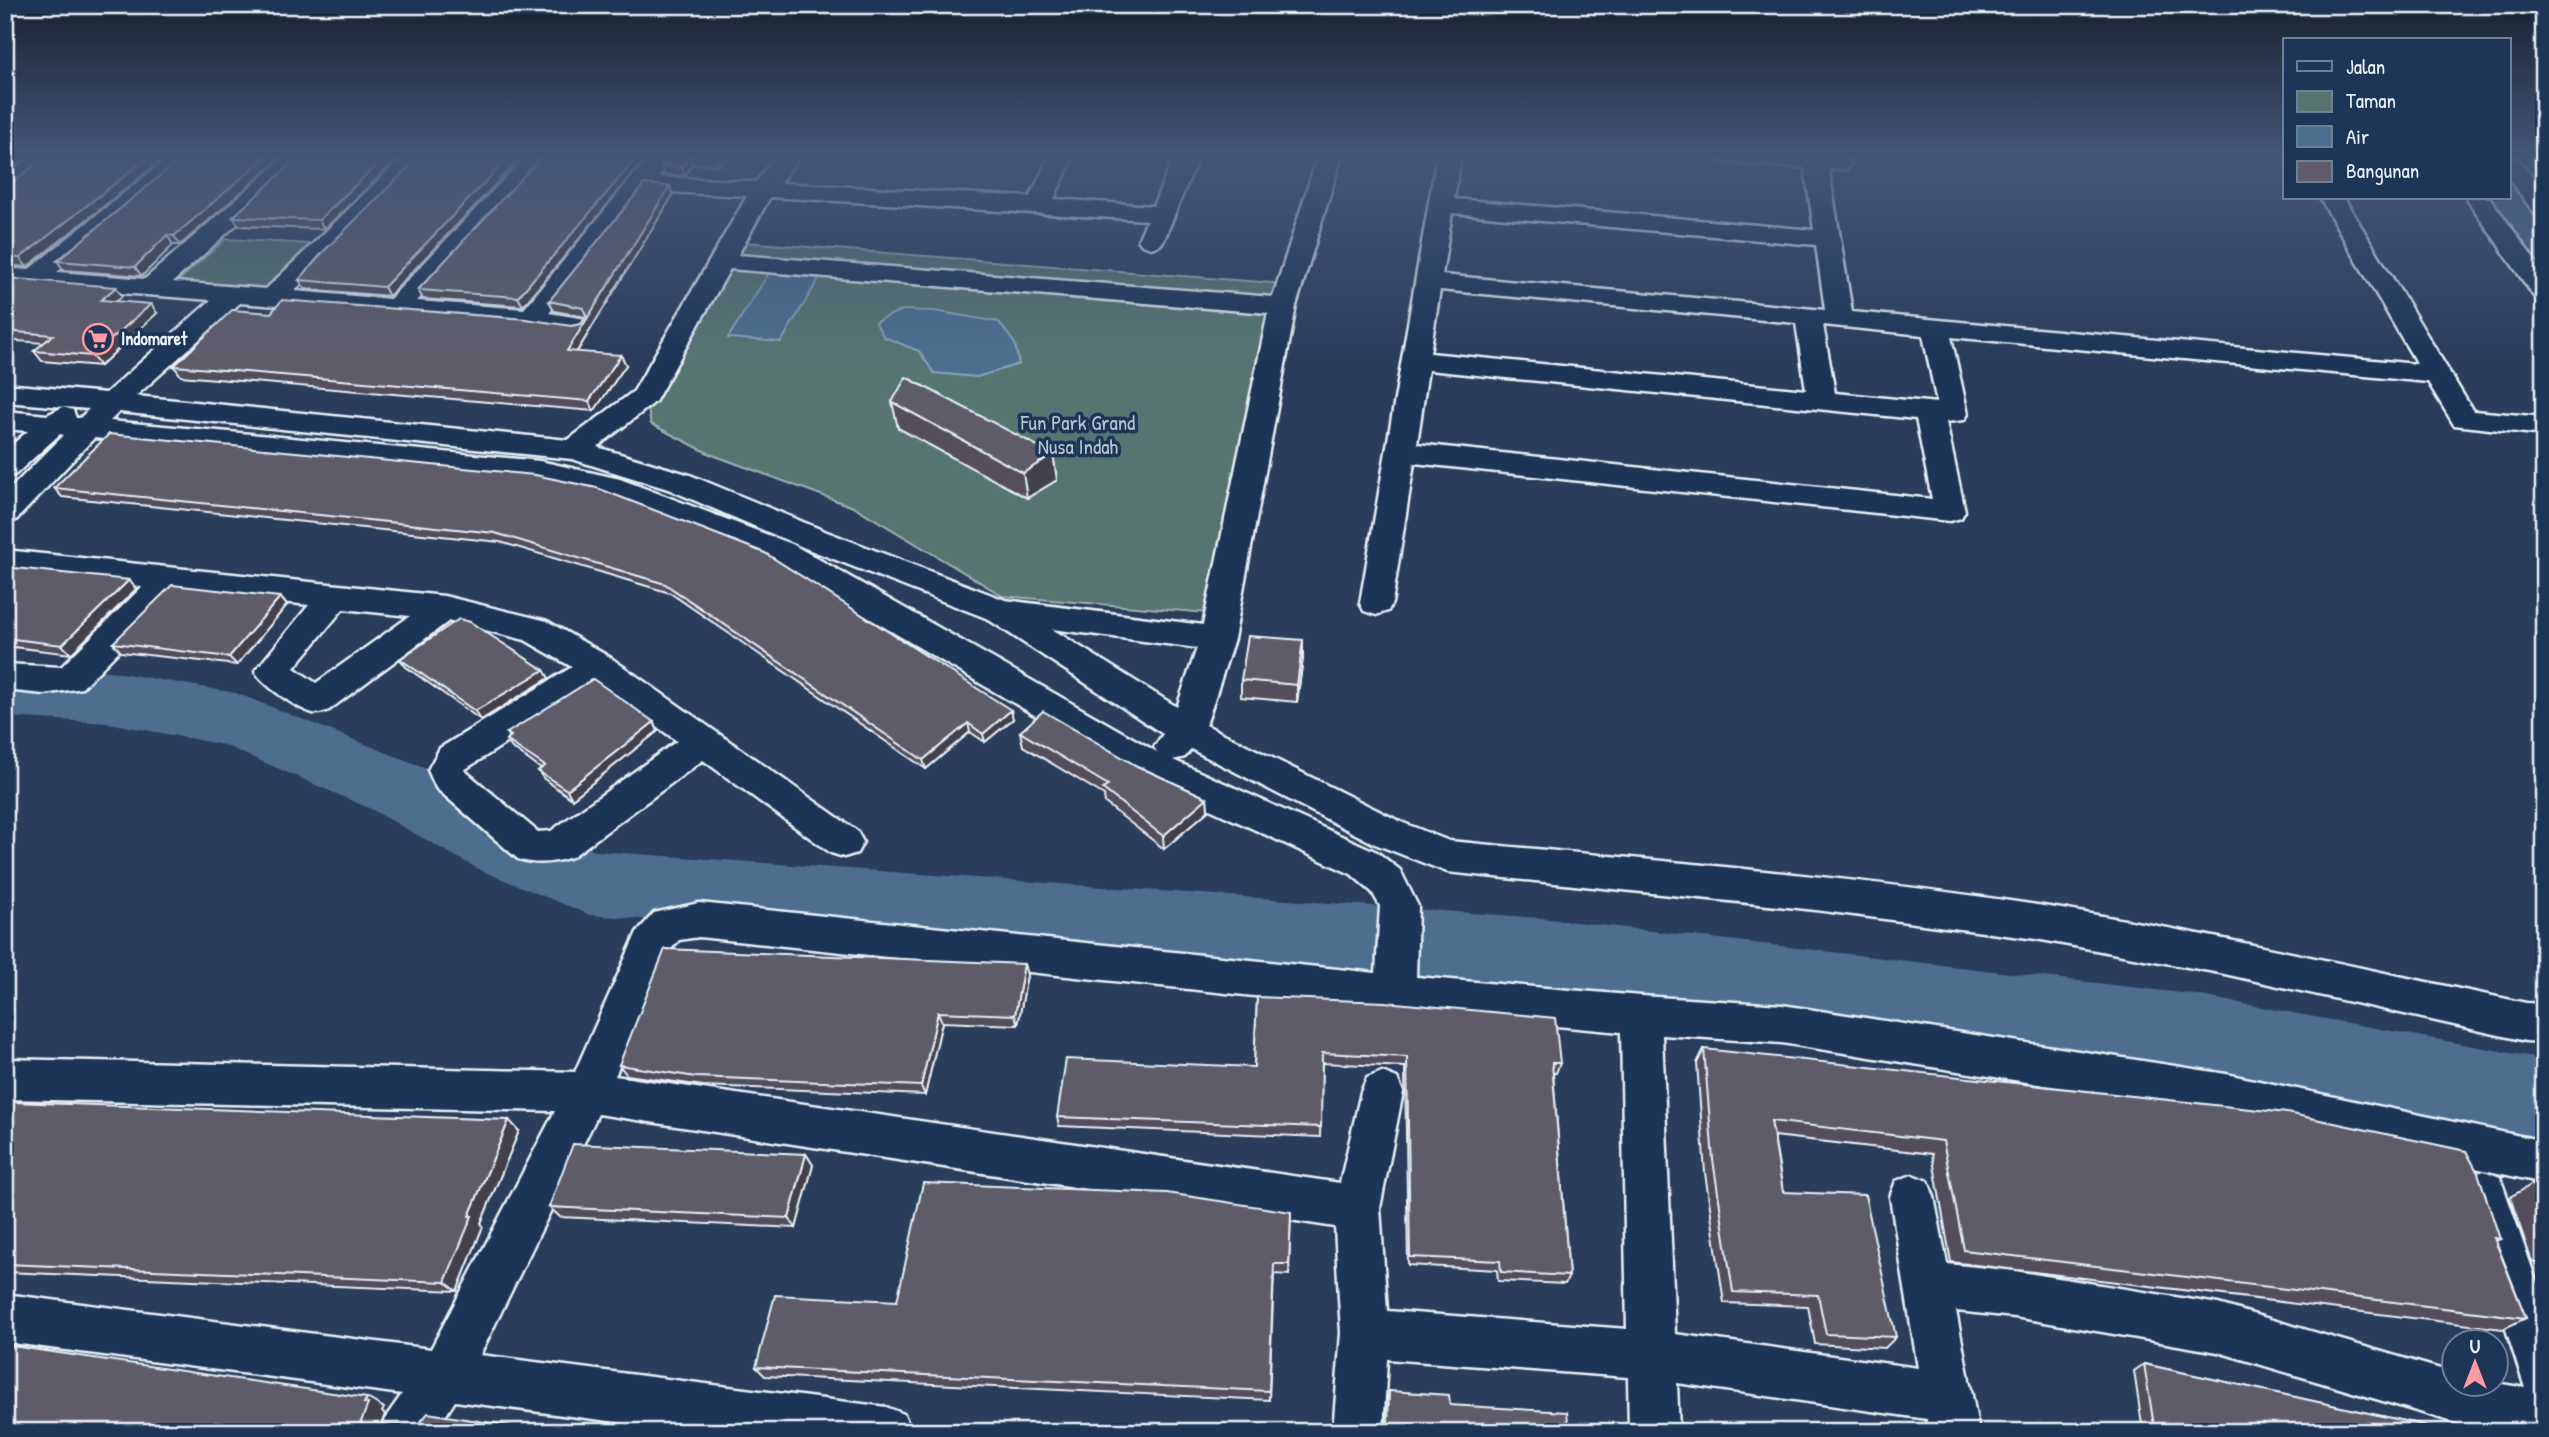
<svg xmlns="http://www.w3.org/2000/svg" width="2549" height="1437" font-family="'Patrick Hand',sans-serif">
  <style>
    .green { fill: #577471; stroke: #a0b2b4; stroke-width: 2 }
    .water { fill: #4e6e8f; stroke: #8ca2b9; stroke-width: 2 }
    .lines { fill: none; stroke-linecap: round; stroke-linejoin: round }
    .river { fill: #4e6e8f; fill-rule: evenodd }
    .minor-casing { stroke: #e8f1f8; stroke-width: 5 }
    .minor { fill: #1d3557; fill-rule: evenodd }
    .wall { fill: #524e5c; stroke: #e8f1f8; stroke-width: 2 }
    .shaded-wall { fill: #42404b; stroke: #e8f1f8; stroke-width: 2 }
    .building { fill: #5f5b6b; stroke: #e8f1f8; stroke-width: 2 }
    .labels { text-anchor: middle; stroke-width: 7; stroke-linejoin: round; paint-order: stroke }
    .far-poi-label { font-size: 18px; font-weight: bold; fill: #e8f1f8; stroke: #1d3557; text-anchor: start }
    .park-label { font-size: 21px; fill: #b5c5c9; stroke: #1d3557 }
  </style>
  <rect width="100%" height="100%" fill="#2a3d5b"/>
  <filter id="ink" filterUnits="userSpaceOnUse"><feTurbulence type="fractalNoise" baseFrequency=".0143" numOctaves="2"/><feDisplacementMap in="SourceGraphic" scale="14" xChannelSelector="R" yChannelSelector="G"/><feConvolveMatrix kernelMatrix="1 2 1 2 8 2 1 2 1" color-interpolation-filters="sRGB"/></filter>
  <g filter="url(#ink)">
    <g class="green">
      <path d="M226,239l86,5 -48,47 -86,-10z"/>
      <path d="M744,242l557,43 -81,329 -217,-18 -147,-88 -146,-54 -59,-30 -6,-28z"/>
    </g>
    <g class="water">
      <path d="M769,273l51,4 -39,65 -53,-4z"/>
      <path d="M902,310l32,1 65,11 16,22 4,20 -42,13 -43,-4 -15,-22 -35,-14 -9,-15z"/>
    </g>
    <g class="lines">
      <g class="river">
        <path d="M2509,186l6,2 29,36v49l-18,-4 -52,-71h35z"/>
        <path d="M5,665l104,6 127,22 187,74 111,59 61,25 946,67 649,76 354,65v80l-354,-69 -649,-82 -951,-73 -110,-45 -109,-61 -147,-64 -115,-22 -104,-6z"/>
      </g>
      <g class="minor-casing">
        <g id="minor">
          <path d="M35,155h27l-49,38 -8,2v-18z"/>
          <path d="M172,155h27l-142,117 88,7 142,-124h26l-140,127 93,7 139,-134h26l-137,136 96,8 137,-144h25l-135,146 107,8 107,-131 22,-23h25l-20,22 98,5 21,-27h24l-21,28 250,14 20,-42h24l-20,44 99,7 22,-51h24l-35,85 -4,5 -9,3 -9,-3 -4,-5 9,-20 -377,-23 -32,58 535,42 45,-142h24l-46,151 -62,333 -28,86 195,97 48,19c196,19 393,34 588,64 164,26 326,64 489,98l18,1v38l-18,-1 -306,-68 -184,-34 -220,-29 -369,-38 -72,-28 -184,-95 -6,8 -12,3 204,92 23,18 18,36 -2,71 225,19 141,9 444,69 318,67v42l-318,-69 -444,-71 -120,-8 13,299 243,34 -28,-171 6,-16 16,-6 16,6 6,16 13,67 68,7 203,33 236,69v11l42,-1 29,5 -63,-195 6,-16 16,-6 16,6 44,126v129h-49l-25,-5 -252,-75 -203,-35 -59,-6 23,121h-50l-2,-13 -250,-36 2,49h-50l-1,-55 -241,-18 -4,73h-50l8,-99 -6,-106 -737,-113 -118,241 406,52 18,7 7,18h-218l-238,-31 -20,31h-54l7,-18 14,-20 -397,-52v-48l426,55 124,-238 -550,-12v-40l570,13 62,-140 17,-19 45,-10 677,70 4,-67 -8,-14 -21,-18 -211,-97 -370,-217 -168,-66 -62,-13 -446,-43 -78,82 -11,3v-29l59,-59 -4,-1 -44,40 -11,3v-26l23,-20 -23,-2v-18l42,4 16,-8 10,3 3,8h4l9,-9 -84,-7v-18l101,9 105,-93 -206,-16v-16l23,2zM646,191l101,5 -113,195 -66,49 -432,-44 104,-93 291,23 45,7 9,-2 4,-6 -4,-6 -36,-6zM730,269l538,44 -65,312 -198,-25 -178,-68 -137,-57 -93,-28 58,-45zM119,412l453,47 96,30 137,59 181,70 177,116 -9,13 3,5 -365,-208 -172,-65 -80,-18 -430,-40zM1052,629l145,19 -20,59zM699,937l696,74 226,21 6,297 -240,-18 -7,-103 23,-116 -6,-14 -15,-6 -15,6 -6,14 -21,91 -725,-107 51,-121 13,-15z"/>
          <path d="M1437,155h24l-7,44 360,31 -9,-62 -78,-6 -8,-2 -4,-5 124,2 8,2 4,5 -4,5 -18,1 23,142 565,52 -97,-166h24l129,213 71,6v18l-90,-10 -26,-43 -477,-45 17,77 -4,6 -18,2 19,89 -4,7 -11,3 -536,-58 -22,140 -4,8 -12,4 -12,-4 -4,-8zM1452,213l364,32 9,65 -383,-35zM1440,290l356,33 10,67 -376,-37zM1823,325l100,10 14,68 -102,-10zM1428,370l488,49 16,80 -515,-55z"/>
          <path d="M2509,156l8,2 27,34v24l-9,-2 -26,-35z"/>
          <path d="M2466,198h24l54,75v27l-9,-2z"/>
          <path d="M5,550l439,46 103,25 64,37 246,173 6,11 -6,11 -13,4 -13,-4 -128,-93 -131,97c-18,6 -36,8 -54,2l-82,-71 -8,-18 12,-22 132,-81 -47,-27 -76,-19 -120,89c-6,2 -10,4 -16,3 -16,-4 -50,-28 -58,-42l54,-66 -131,-14 -96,97 -38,6 -39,-4v-26l56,3 81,-80 -137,-15zM343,609l67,7 -94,67 -22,-15zM598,684l79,57 -126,90 -13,1 -74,-62z"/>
        </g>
      </g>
      <use href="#minor" class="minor"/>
    </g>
    <g class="wall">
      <path d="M185,155h99l-104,90h-7l-31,31 -78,-6 -7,-9z"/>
      <path d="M301,155l23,74 -85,-3 -6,-9z"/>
      <path d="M421,155l-32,141 -84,-7 -6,-9z"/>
      <path d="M543,155l-20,151 -100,-7 -5,-9z"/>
      <path d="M670,155h55l-6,10 -27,-1 -7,12 -21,-1 -3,-9z"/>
      <path d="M5,187l22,80 -22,-2z"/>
      <path d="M673,195l-96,157 49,13 -32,46 -413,-35 -7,-10 97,-53 300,13 10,-2 5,-7 -32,-6 -5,-10z"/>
      <path d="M5,278l117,18 -6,6 41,11 -57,53 -58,-5 -8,-10 10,-8 -39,-3z"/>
      <path d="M892,402l161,52 4,26 -30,18 -129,-70z"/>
      <path d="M535,475l478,244 -28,23 -15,-10 -44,37 -256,-176 -170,-51 -438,-45 -8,-9z"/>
      <path d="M5,577l124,3 7,9 -65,65 -66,-8z"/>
      <path d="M280,597l7,8 -50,60 -116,-13 -8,-9z"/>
      <path d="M1303,658l-6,44 -56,-5v-17z"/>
      <path d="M400,659l149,19 -68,42 -75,-53z"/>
      <path d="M658,731l-86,68 -28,-20 -6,-8 3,-2 -29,-21 -6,-8 4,-3 -3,-4z"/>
      <path d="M1020,732l117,34 70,32 1,13 -44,38 -59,-46 -1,-8 -81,-49z"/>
      <path d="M1027,975l-9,50 -76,-3 -17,73 -222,-9 -76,-11 -8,-10z"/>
      <path d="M1257,997l303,66 -4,10h-3l16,203 -4,8 -67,-3 -1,-11 -89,-5 -3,-198 -83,-4 -2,74 -261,-11 -2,-9 197,-50z"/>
      <path d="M1704,1049l796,190 -4,2 30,77 -23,11 -552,-67 -19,-108 -158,-18 9,56 113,145 -11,11 -70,-4 -7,-38 -84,-3 -19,-130 -8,-110z"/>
      <path d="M5,1114l514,17 -38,92 2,3 -26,65 -452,-19z"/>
      <path d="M806,1154l7,11 -17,63 -236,-11 -11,-10z"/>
      <path d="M2533,1184l11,2v79l-12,-3 -22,-65z"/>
      <path d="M1291,1212l-2,63 -15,-1 -5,126 -504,-24 -9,-9 141,-66z"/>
      <path d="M2144,1364l311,68h-312l-9,-61z"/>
      <path d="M1389,1391l61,14 119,27h-193l1,-6 9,-2 1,-24z"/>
    </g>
    <g class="shaded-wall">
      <path d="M12,155h18l-25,19v-14z"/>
      <path d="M151,155h17l-141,112 -7,-9z"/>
      <path d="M268,155h16l-104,90 -6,-9z"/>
      <path d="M387,155h14l-77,74 -5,-9z"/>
      <path d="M511,155h12l-134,141 -5,-9z"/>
      <path d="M639,155h10l-126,151 -5,-9z"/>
      <path d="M689,155l3,9 -7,12 -3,-9z"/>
      <path d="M717,155h8l-6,10 -3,-9z"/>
      <path d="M670,186l3,9 -102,166 -4,-10z"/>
      <path d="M167,235l6,10 -31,31 -7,-9z"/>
      <path d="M116,287l6,9 -14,14 -7,-10z"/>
      <path d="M151,304l6,9 -57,53 -8,-10z"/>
      <path d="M621,355l5,10 -32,46 -5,-10z"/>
      <path d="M5,428l6,6 -5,4 4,4 -5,4z"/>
      <path d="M1053,454l4,26 -30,18 -4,-25z"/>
      <path d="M129,580l7,9 -65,65 -9,-9z"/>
      <path d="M280,597l7,8 -50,60 -8,-8z"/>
      <path d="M1303,640v18l-6,44v-17z"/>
      <path d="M544,670l5,8 -68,42 -6,-9z"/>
      <path d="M1011,710l2,9 -28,23 -2,-8z"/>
      <path d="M654,722l4,9 -86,68 -5,-9z"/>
      <path d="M968,723l2,9 -44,37 -3,-9z"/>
      <path d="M1207,798l1,13 -44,38 -1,-13z"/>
      <path d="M1024,964l3,11 -9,50 -3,-10z"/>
      <path d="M938,1012l4,10 -17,73 -4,-9z"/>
      <path d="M509,1120l10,11 -38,92 2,3 -26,65 -12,-9 24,-66z"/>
      <path d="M806,1154l7,11 -17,63 -7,-10z"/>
      <path d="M367,1398l17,10 -2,4 3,2 -6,17 -16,-6 -2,-3 3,-19z"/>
    </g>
    <g class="building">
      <path d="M47,155h104l-131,103 -15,-1v-70l3,-1z"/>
      <path d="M185,155h83l-94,81 -7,-1 -32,32 -78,-6z"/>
      <path d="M301,155h86l-68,65 -86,-3z"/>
      <path d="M421,155h90l-127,132 -85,-7 24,-28z"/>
      <path d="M543,155h96l-121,142 -100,-7z"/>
      <path d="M670,155h47h-28l-7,12 -21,-1z"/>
      <path d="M644,184l26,2 -103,165 54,4 -32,46 -415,-35 58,-56 39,3 11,-13 244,19 45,7 10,-2 6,-7 -4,-9 -34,-7z"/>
      <path d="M5,278l111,9 -15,13 50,4 -59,52 -58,-5 19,-16 -48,-4z"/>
      <path d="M906,377l147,77 -30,19 -131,-71z"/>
      <path d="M109,434l426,41 62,13 168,65 246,157 -28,24 -15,-11 -45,37 -258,-176 -170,-51 -441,-45z"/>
      <path d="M15,568l114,12 -67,65 -57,-7v-61z"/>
      <path d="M172,585l108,12 -51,60 -116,-14z"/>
      <path d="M459,619l11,3 74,48 -69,41 -75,-52z"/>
      <path d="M1248,636l55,4 -6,45 -56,-5z"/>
      <path d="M593,679l61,43 -87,68 -29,-19 7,-5 -39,-26 5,-4 -4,-3z"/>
      <path d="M1043,711l94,55 70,32 -44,38 -60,-47 5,-4 -88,-53z"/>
      <path d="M665,949l359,15 -9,51 -77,-3 -17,74 -225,-9 -77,-12z"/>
      <path d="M1257,997l128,5 170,16 5,45h-8l17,213 -68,-4 -1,-11 -90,-4 -3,-200 -85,-4 -1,74 -264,-10 9,-58 188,8z"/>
      <path d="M1704,1049l583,64 179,38 12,22 22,66 -6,-1 32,80 -562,-68 -21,-109 -172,-20 12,71 82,3 31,142 -70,-3 -8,-39 -85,-3 -20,-132z"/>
      <path d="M13,1102l496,18 -40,96h3l-27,66 -440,-18v-150z"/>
      <path d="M573,1144l233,10 -17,64 -240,-11z"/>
      <path d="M923,1183l244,10 124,19 -2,52h-15l-5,127 -513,-24 19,-72 122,6z"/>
      <path d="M2533,1184l11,2v29z"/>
      <path d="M5,1345l362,53 -3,5 4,1 -7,18 2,3h55l10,-12 119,19h-542z"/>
      <path d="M2144,1364l311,68h-300z"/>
      <path d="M1389,1391l60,4 1,10 117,7 2,20h-192v-6l11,-2z"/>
    </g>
  </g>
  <linearGradient id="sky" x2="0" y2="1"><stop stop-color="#172232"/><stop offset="0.44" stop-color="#445777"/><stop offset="1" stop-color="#445777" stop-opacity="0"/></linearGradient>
  <rect width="2549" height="356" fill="url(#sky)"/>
  <defs>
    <g id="supermarket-ring" transform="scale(1.575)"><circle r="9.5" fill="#1d3557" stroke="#ff9aa2" stroke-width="1.5"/><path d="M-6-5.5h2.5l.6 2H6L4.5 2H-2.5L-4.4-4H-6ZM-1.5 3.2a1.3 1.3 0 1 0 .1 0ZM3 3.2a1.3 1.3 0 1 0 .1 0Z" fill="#ff9aa2"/></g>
  </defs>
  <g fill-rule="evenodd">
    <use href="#supermarket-ring" x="98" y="339"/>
  </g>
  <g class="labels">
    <g class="far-poi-label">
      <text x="121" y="345">Indomaret</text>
    </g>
    <g class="park-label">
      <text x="1078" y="430">Fun Park Grand<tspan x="1078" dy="24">Nusa Indah</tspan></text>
    </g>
  </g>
  <rect width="2549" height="1437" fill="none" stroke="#1d3557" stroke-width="28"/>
  <rect x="14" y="14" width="2521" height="1409" fill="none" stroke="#e8f1f8" stroke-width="2.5" filter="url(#ink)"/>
  <rect x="2283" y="38" width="228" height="161" fill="#1d3557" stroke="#6e8097" stroke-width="2"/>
  <rect x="2297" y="61" width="35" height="10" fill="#1d3557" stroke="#6e8097" stroke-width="2"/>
  <text x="2346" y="74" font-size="21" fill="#e8f1f8">Jalan</text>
  <rect x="2297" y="91" width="35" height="21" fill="#577471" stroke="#6e8097" stroke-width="2"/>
  <text x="2346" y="108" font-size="21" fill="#e8f1f8">Taman</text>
  <rect x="2297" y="126" width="35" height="21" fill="#4e6e8f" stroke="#6e8097" stroke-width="2"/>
  <text x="2346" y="144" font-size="21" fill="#e8f1f8">Air</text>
  <rect x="2297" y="161" width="35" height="21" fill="#5f5b6b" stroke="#6e8097" stroke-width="2"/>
  <text x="2346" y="178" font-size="21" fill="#e8f1f8">Bangunan</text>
  <g transform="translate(2475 1363)"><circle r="33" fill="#1d3557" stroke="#6e8097" stroke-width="2"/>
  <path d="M0-5L12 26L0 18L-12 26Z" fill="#ff9aa2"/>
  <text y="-10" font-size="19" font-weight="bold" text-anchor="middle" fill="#e8f1f8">U</text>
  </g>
</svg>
